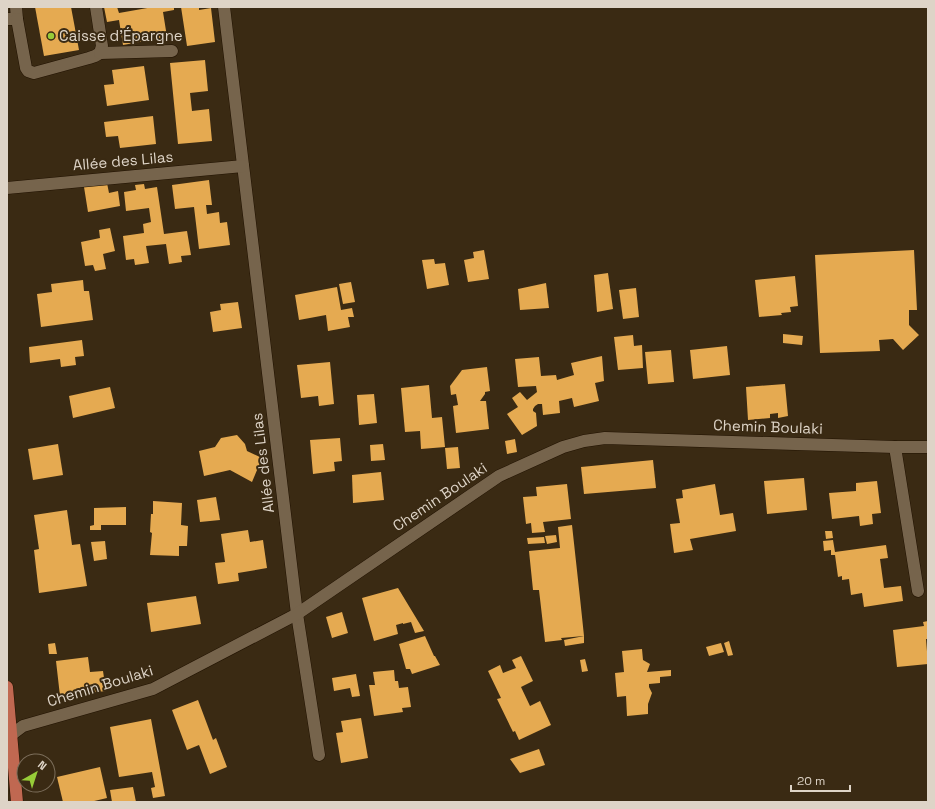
<svg xmlns="http://www.w3.org/2000/svg" width="935" height="809" font-family="'Space Grotesk',sans-serif">
  <style>
    .building { fill: #e5aa51 }
    .lines { fill: none; stroke-linecap: round; stroke-linejoin: round }
    .minor-casing { stroke: #211200; stroke-width: 13 }
    .major-casing { stroke: #211200; stroke-width: 13 }
    .minor { stroke: #76644c; stroke-width: 12 }
    .major { stroke: #c06851; stroke-width: 12 }
    .poi-dot { fill: #97cc38; stroke: #3a2a13; stroke-width: 1.5 }
    .labels { text-anchor: middle; stroke-width: 4; stroke-linejoin: round; paint-order: stroke }
    .poi-label { font-size: 15px; fill: #ded4c7; stroke: #3a2a13; text-anchor: start }
    .street-label { font-size: 15px; fill: #ded4c7; stroke: #3a2a13 }
  </style>
  <rect width="100%" height="100%" fill="#3a2a13"/>
  <g class="building">
    <path d="M35,7h36l8,43 -35,6z"/>
    <path d="M104,7h13l2,6 34,-6h21v3l-11,2 4,25 -44,8 -4,-25 -12,2z"/>
    <path d="M181,7h18v3l12,-2 4,34 -28,4z"/>
    <path d="M205,60l3,31 -18,2 2,18 17,-2 3,32 -34,3 -8,-81z"/>
    <path d="M144,66l5,34 -42,6 -3,-21 10,-1 -2,-14z"/>
    <path d="M153,116l3,28 -36,4 -2,-12 -12,1 -2,-15z"/>
    <path d="M209,180l3,25h-6l1,9 12,-2 1,11 7,-1 3,23 -31,4 -5,-42 -19,2 -3,-24z"/>
    <path d="M107,183l2,10 9,-2 2,15 -32,6 -4,-25z"/>
    <path d="M144,184l1,5 12,-2 7,47 23,-3 4,24 -10,1 1,6 -13,2 -3,-20 -20,2 3,17 -14,2 -1,-6 -8,1 -3,-24 21,-3 -1,-9 8,-2 -2,-14 -23,3 -2,-19 12,-2 -1,-5z"/>
    <path d="M110,228l5,23 -12,3 3,15 -11,2 -2,-6 -8,1 -4,-24 19,-4 -1,-8z"/>
    <path d="M484,250l5,29 -21,3 -4,-22 10,-2 -1,-6z"/>
    <path d="M914,250l3,60h-8v15l10,10 -16,15 -10,-11 -14,1 1,11 -60,2 -5,-98z"/>
    <path d="M434,259l1,5 10,-1 4,22 -22,4 -5,-29z"/>
    <path d="M608,273l5,36 -16,3 -3,-37z"/>
    <path d="M795,276l3,30 -8,1 1,5 -10,1 1,2 -23,2 -4,-37z"/>
    <path d="M83,280l1,11h5l4,29 -52,7 -4,-33 15,-2 -1,-8z"/>
    <path d="M351,282l4,20 -12,2 -4,-20z"/>
    <path d="M546,283l3,25 -29,2 -2,-21z"/>
    <path d="M337,287l4,23 11,-2 2,9h-6l2,10 -22,4 -2,-16 -27,5 -4,-25z"/>
    <path d="M636,288l3,29 -16,2 -4,-29z"/>
    <path d="M238,302l4,26 -29,4 -3,-20 11,-2 -1,-6z"/>
    <path d="M783,334l20,2 -1,9 -19,-2z"/>
    <path d="M633,335l1,11 8,-1 1,23 -25,2 -4,-33z"/>
    <path d="M82,340l2,16 -9,1 1,8 -15,2 -1,-8 -30,4 -1,-16z"/>
    <path d="M727,346l3,29 -37,4 -3,-29z"/>
    <path d="M671,350l3,32 -26,2 -3,-32z"/>
    <path d="M602,356l2,25 -9,2 4,18 -25,6 -2,-9 -13,3 1,12 -17,2 -1,-11h-4l-3,2 -2,3v2l3,2 1,13 -15,9 -15,-21 11,-7 -6,-9 8,-6 7,8 10,-8 -1,-6 -18,1 -3,-28 24,-2 2,19 15,-1 1,5 17,-5 -3,-12z"/>
    <path d="M330,362l4,42 -15,2 -1,-10 -17,2 -4,-33z"/>
    <path d="M487,367l3,24 -5,1v2l-5,7h6l3,28 -33,4 -3,-27 5,-1 -2,-11 -5,1 -1,-9 12,-16z"/>
    <path d="M785,384l3,32 -10,2v-5l-8,1v4l-22,2 -2,-33z"/>
    <path d="M429,385l3,33 10,-1 3,30 -24,2 -1,-18 -15,1 -4,-44z"/>
    <path d="M110,387l5,21 -42,10 -4,-22z"/>
    <path d="M374,394l3,29 -18,2 -2,-30z"/>
    <path d="M237,435l8,9 2,7 15,7 -10,24 -22,-12 -26,6 -5,-25 16,-4 6,-9z"/>
    <path d="M340,438l2,23 -8,1 1,9 -22,3 -3,-34z"/>
    <path d="M515,439l2,13 -10,2 -2,-13z"/>
    <path d="M58,444l5,31 -30,5 -5,-31z"/>
    <path d="M383,444l2,16 -14,1 -1,-16z"/>
    <path d="M458,447l2,21 -13,1 -2,-21z"/>
    <path d="M653,460l3,28 -72,6 -3,-27z"/>
    <path d="M381,472l3,28 -31,3 -1,-28z"/>
    <path d="M804,478l3,32 -40,4 -3,-33z"/>
    <path d="M877,481l4,32 -9,1 1,10 -13,2 -1,-10 -27,3 -3,-26 27,-2v-8z"/>
    <path d="M567,484l4,35 -28,3 2,10 -13,1 -1,-10 -5,1 -3,-27 14,-1 -1,-9z"/>
    <path d="M715,484l5,31 13,-2 3,18 -46,8 3,11 -19,3 -4,-29 10,-1 -4,-24 7,-1 -1,-8z"/>
    <path d="M216,497l4,23 -20,2 -3,-22z"/>
    <path d="M153,501l29,2 -1,22 7,1 -1,20h-8v10l-29,-1 2,-22 -2,-1 1,-18h2z"/>
    <path d="M126,507v18h-25v5h-11v-4l4,-1v-17z"/>
    <path d="M67,510l5,35 8,-1 7,42 -48,7 -5,-43 5,-1 -5,-34z"/>
    <path d="M572,525l8,73 4,38v7l-19,3 -1,-6 20,-4 -23,2 1,2 -17,2 -6,-52h-6l-4,-39 31,-3 -2,-21z"/>
    <path d="M248,530l2,12 13,-2 4,28 -29,5 1,8 -21,3 -3,-21 10,-1 -4,-28z"/>
    <path d="M825,531h7l1,7 -7,1z"/>
    <path d="M556,535l1,7 -10,2 -2,-8z"/>
    <path d="M544,537l1,6 -17,1 -1,-6z"/>
    <path d="M833,540l2,12 51,-7 2,13 -8,1 4,29 17,-2 2,15 -39,6 -2,-14 -11,2 -2,-16 -7,1v-4l-4,1 -3,-22h-4v-5l-7,1 -1,-10z"/>
    <path d="M105,541l2,18 -13,2 -3,-19z"/>
    <path d="M398,588l26,43 -9,2 -4,-11 -8,2v-1l-7,2 2,9 -24,7 -12,-43z"/>
    <path d="M196,596l5,28 -50,8 -4,-29z"/>
    <path d="M342,612l6,21 -16,5 -6,-21z"/>
    <path d="M928,621v18h-2l2,25 -31,3 -4,-37 31,-4 -1,-4z"/>
    <path d="M425,636l9,20h1l5,9 -28,9 -2,-5h-4l-7,-25z"/>
    <path d="M729,641l4,14 -5,1 -4,-13z"/>
    <path d="M55,643l2,11h-8l-1,-10z"/>
    <path d="M721,643l3,9 -15,4 -3,-9z"/>
    <path d="M642,649l1,11 7,4 -3,8 24,-2v6l-11,1v6l-11,1v3l3,6 -4,11v10l-21,2 -1,-20 -9,1 -2,-24 9,-1 -2,-21z"/>
    <path d="M521,656l12,25 -12,6 9,19 10,-5 11,24 -32,15 -4,-9 -2,1 -16,-33 4,-1 -13,-27 12,-6 3,8 13,-5 -4,-8z"/>
    <path d="M88,657l2,15 13,-1 3,20 -46,5 -4,-35z"/>
    <path d="M585,659l3,12 -6,1 -2,-12z"/>
    <path d="M394,670l1,11h3l1,7 9,-1 3,20 -9,1 1,4 -29,4 -5,-31h6l-2,-13z"/>
    <path d="M356,674l4,22 -8,1 -2,-9 -16,3 -2,-13z"/>
    <path d="M198,700l15,40 3,-2 11,29 -17,7 -11,-29 -12,5 -15,-40z"/>
    <path d="M361,718l7,40 -27,5 -5,-30 7,-1 -2,-11z"/>
    <path d="M151,719l14,77 -12,2 -2,-10 4,-1 -3,-15 -33,5 -9,-50z"/>
    <path d="M539,749l6,16 -25,8 -10,-14z"/>
    <path d="M100,767l7,31 -17,4h-27l-6,-25z"/>
    <path d="M133,787l3,15h-24l-2,-12z"/>
  </g>
  <g class="lines">
    <g class="minor-casing">
      <g id="minor">
        <path d="M224,7l73,607 22,141"/>
        <path d="M7,19h10l-1,-12"/>
        <path d="M17,19l9,49 2,3 6,2 55,-15 6,-2 5,-3 2,-7 -6,-39"/>
        <path d="M100,53l72,-2"/>
        <path d="M7,188l236,-22"/>
        <path d="M895,447l23,144"/>
        <path d="M7,738l16,-12 130,-37 144,-75 202,-138 64,-29 21,-6 21,-3 290,9h33"/>
      </g>
    </g>
    <g class="major-casing">
      <path id="major" d="M7,687l10,115"/>
    </g>
    <use href="#minor" class="minor"/>
    <use href="#major" class="major"/>
  </g>
  <circle class="poi-dot" cx="51" cy="36" r="4"/>
  <g class="labels">
    <g class="poi-label">
      <text x="59" y="41">Caisse d'Épargne</text>
    </g>
    <g class="street-label">
      <text transform="translate(123 161) rotate(-5)" y="5">Allée des Lilas</text>
      <text transform="translate(768 427) rotate(2)" y="5">Chemin Boulaki</text>
      <text transform="translate(263 463) rotate(-97)" y="5">Allée des Lilas</text>
      <text transform="translate(440 497) rotate(-34)" y="5">Chemin Boulaki</text>
      <text transform="translate(100 686) rotate(-17)" y="5">Chemin Boulaki</text>
    </g>
  </g>
  <rect width="935" height="809" fill="none" stroke="#ded4c7" stroke-width="16"/>
  <g transform="translate(36 773) rotate(39)"><circle r="19" fill="#3a2a13" stroke="#7c6e5b"/>
  <path d="M0-3L7 15L0 10L-7 15Z" fill="#97cc38"/>
  <text y="-6" font-size="11" font-weight="bold" text-anchor="middle" fill="#ded4c7">N</text>
  </g>
  <path d="M791 785v6h59v-6" fill="none" stroke="#ded4c7" stroke-width="2"/>
  <text x="797" y="785" font-size="12" fill="#ded4c7" stroke="#3a2a13" stroke-width="3" paint-order="stroke">20 m</text>
</svg>
